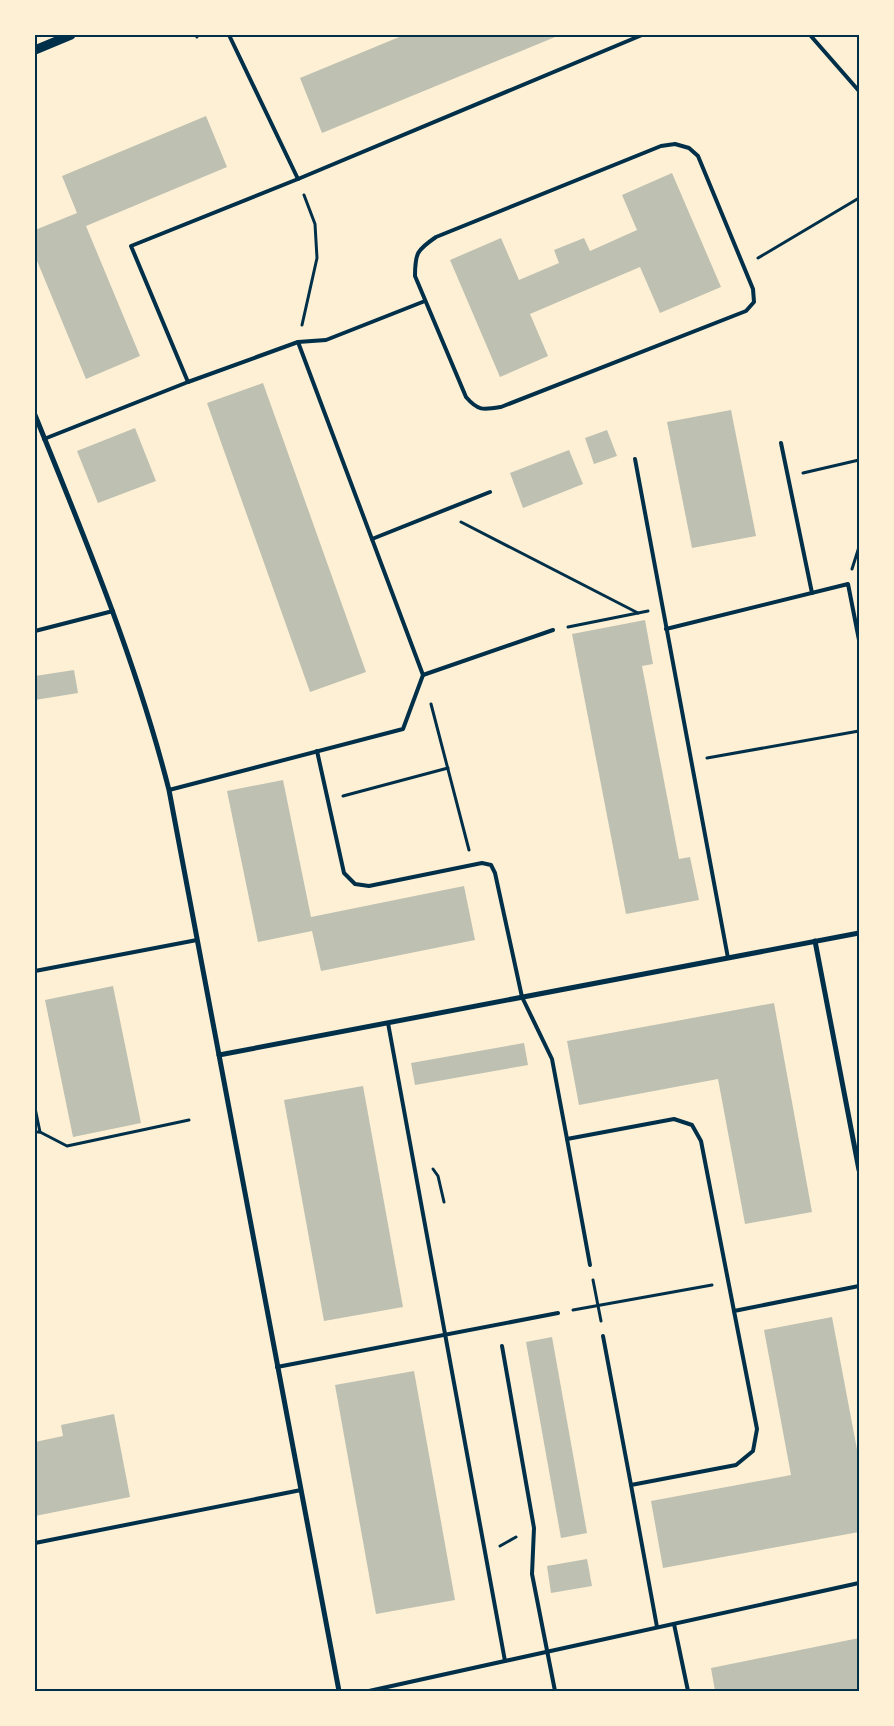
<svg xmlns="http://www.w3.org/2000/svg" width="894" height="1726" font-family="'Crimson Pro',serif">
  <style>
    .building { fill: #bec0b2 }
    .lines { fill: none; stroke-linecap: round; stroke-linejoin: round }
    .path { stroke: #003049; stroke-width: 3 }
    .service { stroke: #003049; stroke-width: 4 }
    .minor { stroke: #003049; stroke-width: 5 }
    .tertiary { stroke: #003049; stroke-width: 9 }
    .neatline { fill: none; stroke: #003049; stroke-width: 2 }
  </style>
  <rect width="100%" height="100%" fill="#fdf0d5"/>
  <g class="building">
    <path d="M404,35h156l-238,98 -22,-55z"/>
    <path d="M206,116l21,51 -141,59 54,130 -54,23 -51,-123v-26l42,-17 -15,-37z"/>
    <path d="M672,173l49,114 -61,26 -20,-46 -110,47 18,42 -48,21 -50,-117 51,-22 18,42 40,-17 -5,-13 30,-12 6,13 47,-21 -15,-35z"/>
    <path d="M263,383l103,289 -56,20 -103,-289z"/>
    <path d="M731,410l25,126 -64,12 -25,-126z"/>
    <path d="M135,428l21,53 -58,22 -21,-52z"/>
    <path d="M607,430l10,26 -23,8 -9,-26z"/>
    <path d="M569,450l14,34 -60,24 -13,-35z"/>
    <path d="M645,620l8,44 -11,2 37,193 11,-2 9,43 -73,14 -54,-280z"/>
    <path d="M74,670l4,23 -43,7v-24z"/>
    <path d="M283,780l28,137 153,-31 11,54 -154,31 -9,-40 -54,11 -31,-151z"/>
    <path d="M113,986l28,137 -68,14 -28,-137z"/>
    <path d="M774,1003l38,209 -67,12 -27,-145 -139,26 -12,-64z"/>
    <path d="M524,1043l4,22 -113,20 -4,-22z"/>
    <path d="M363,1086l40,221 -79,14 -40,-221z"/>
    <path d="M832,1317l27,143v72l-196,36 -12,-67 140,-26 -27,-145z"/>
    <path d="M552,1337l35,196 -26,5 -35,-196z"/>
    <path d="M414,1371l41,229 -79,14 -41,-229z"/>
    <path d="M114,1414l16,83 -95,19v-74l28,-6 -2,-11z"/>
    <path d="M587,1559l5,27 -41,7 -4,-27z"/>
    <path d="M859,1638v53h-144l-4,-23z"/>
  </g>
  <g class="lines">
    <g class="path">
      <path d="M196,35l1,2"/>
      <path d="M758,258l101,-60"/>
      <path d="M302,325l15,-67 -2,-34 -11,-29"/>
      <path d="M803,473l56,-13"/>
      <path d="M461,522l177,91"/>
      <path d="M852,569l7,-22"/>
      <path d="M568,627l80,-16"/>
      <path d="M431,704l38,146"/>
      <path d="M707,758l152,-27"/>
      <path d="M343,796l105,-28"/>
      <path d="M35,1108l5,24"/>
      <path d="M35,1132h5l27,14 122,-26"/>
      <path d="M433,1169l5,7 6,26"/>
      <path d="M593,1280l8,41"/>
      <path d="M573,1310l139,-25"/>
      <path d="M500,1546l16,-9"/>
    </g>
    <g class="service">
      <path d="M229,35l69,144"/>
      <path d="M810,35l49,56"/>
      <path d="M675,144l14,4 9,8 55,133 1,13 -8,9 -245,96c-18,3 -23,4 -35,-10l-51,-121c0,-23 2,-26 21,-39l225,-91z"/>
      <path d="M298,342l125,333"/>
      <path d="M188,382l110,-40 28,-2 99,-39"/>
      <path d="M44,439l144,-57 -57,-136 167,-67 344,-144"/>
      <path d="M781,443l31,150"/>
      <path d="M635,459l93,499"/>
      <path d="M372,539l118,-47"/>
      <path d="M666,629l182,-45 11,56"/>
      <path d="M35,631l78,-20"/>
      <path d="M317,751l27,122 11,11 14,2 113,-23 9,2 4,8 27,124 30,62 15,80 107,-20 18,6 9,16 33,170"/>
      <path d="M169,790l234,-61 20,-54 130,-45"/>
      <path d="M35,971l162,-31"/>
      <path d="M388,1023l117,638"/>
      <path d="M567,1139l23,126"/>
      <path d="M603,1336l28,149"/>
      <path d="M502,1346l32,182 -2,46 23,117"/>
      <path d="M277,1367l281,-54"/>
      <path d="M35,1543l266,-53"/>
      <path d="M674,1624l14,67"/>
      <path d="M657,1627l-26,-142 105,-20 17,-14 4,-22 -23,-118 125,-25"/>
      <path d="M369,1691l490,-108"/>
    </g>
    <g class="minor">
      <path d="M35,415c50,123 101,246 134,375l170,901"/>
      <path d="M815,941l44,229"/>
      <path d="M219,1055l640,-122"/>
    </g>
    <path class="tertiary" d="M35,50l36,-15"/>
  </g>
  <rect width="894" height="1726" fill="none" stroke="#fdf0d5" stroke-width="72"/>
  <rect x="36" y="36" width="822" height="1654" class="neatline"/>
</svg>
